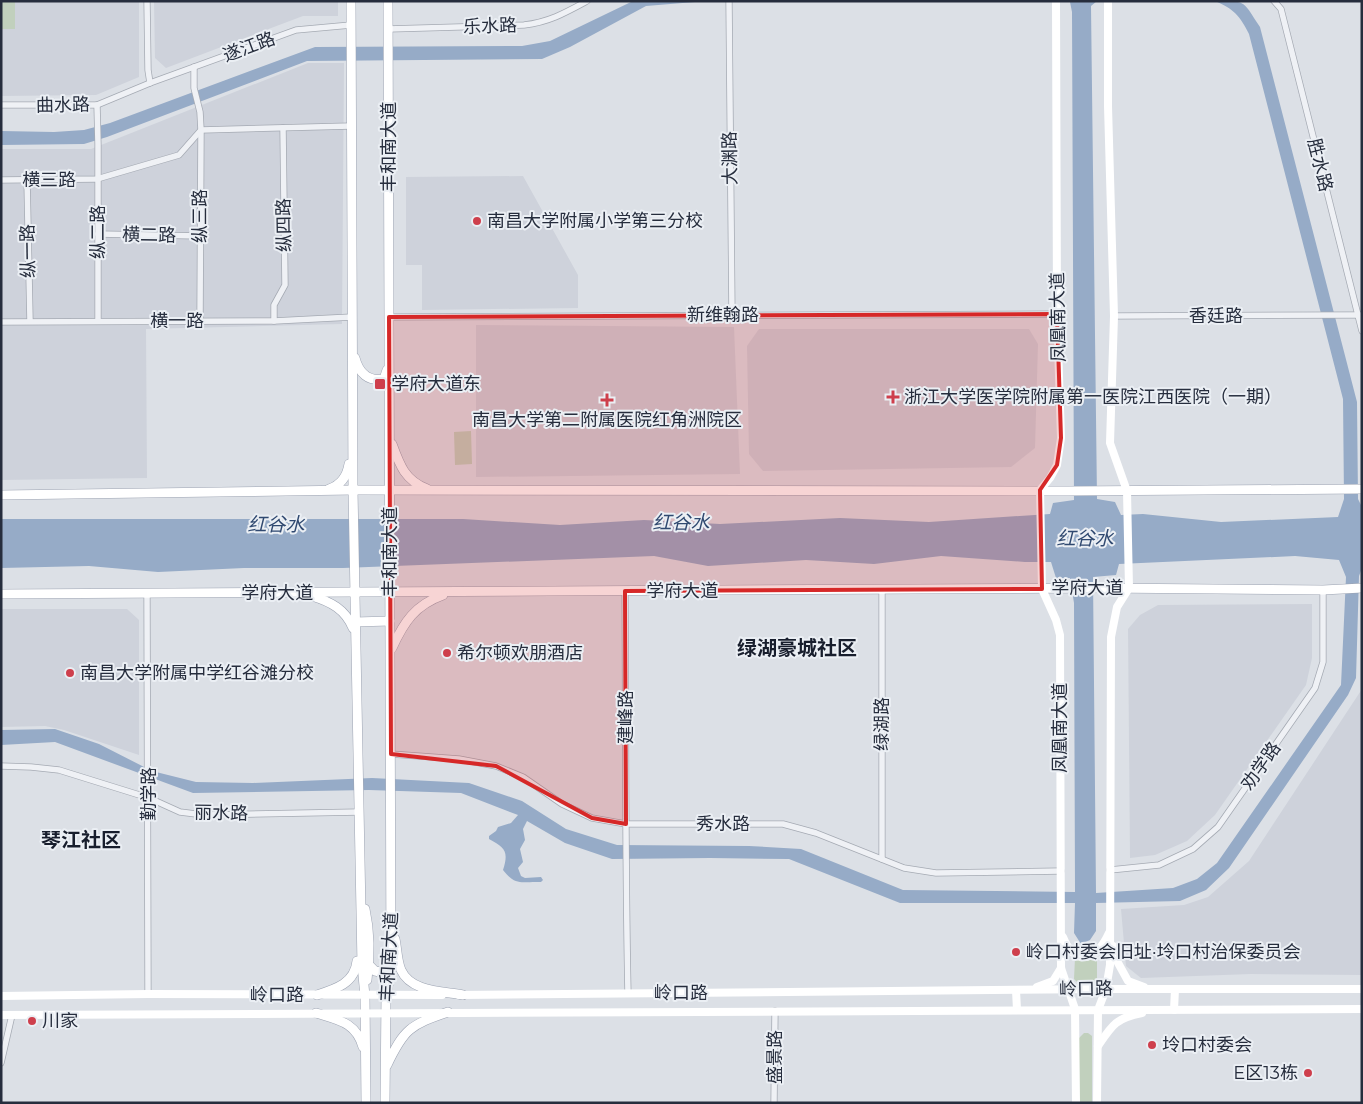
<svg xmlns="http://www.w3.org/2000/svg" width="1363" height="1104" font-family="Montserrat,'Noto Sans SC',sans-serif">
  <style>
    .built { fill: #ced2db }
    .green { fill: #c1d0bd }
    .water { fill: #96abc7; fill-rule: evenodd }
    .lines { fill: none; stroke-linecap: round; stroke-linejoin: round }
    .street-casing { stroke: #a5aab3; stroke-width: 7 }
    .primary-casing { stroke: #9ca3b2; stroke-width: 10 }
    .street { stroke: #eff1f5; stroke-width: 5.5 }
    .secondary { stroke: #fff; stroke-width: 8 }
    .primary { stroke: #fff; stroke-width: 9 }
    .marked { fill: #d62828; fill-opacity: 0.2; stroke: #d62828; stroke-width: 4; stroke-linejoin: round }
    .poi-dot { fill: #ce3f4c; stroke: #ebeff4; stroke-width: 2 }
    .labels { text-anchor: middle; stroke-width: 4; stroke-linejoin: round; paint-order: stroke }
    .street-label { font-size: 18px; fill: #262d3d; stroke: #ebeff4 }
    .poi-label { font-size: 18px; fill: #262d3d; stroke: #ebeff4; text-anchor: start }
    .water-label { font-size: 19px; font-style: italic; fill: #304970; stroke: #ebeff4 }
    .quarter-label { font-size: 20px; font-weight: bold; fill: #181e2d; stroke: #ebeff4 }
  </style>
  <rect width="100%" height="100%" fill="#dce0e6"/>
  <g class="built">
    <path d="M1,1h138v76l-43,18 -95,1z"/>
    <path d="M154,1h184v15h-35l-137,52 -11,-10z"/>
    <path d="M308,63h36l-2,261 -196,5 1,149 -146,2v-331h90z"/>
    <path d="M523,176l55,99v33l-156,2v-45h-16v-88z"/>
    <path d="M476,325l258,2 6,147 -264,3z"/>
    <path d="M759,329h270l9,15 -3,104 -24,19 -248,4 -14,-17 -2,-108z"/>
    <path d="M1312,604v54l-6,27 -91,130 -28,26 -32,14 -25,3 -2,-229 12,-14 18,-10z"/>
    <path d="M1,609h126l12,11v135l-75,-25 -19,-4 -44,1z"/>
    <path d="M1362,689v286l-111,-1 -110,4 -15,-12 -5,-57 63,-4 24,-8 41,-36z"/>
  </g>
  <g class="green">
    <rect x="1" y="1" width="14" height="28"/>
    <path d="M471,431l1,33 -17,1 -1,-33z"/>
    <path d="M1097,957v21l-4,6 -15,-1 -4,-4 1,-21 13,1z"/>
    <path d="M1084,1033h4l4,3v67h-13v-65z"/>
  </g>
  <path class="water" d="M633,1h464l-6,5 6,493 18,3 6,13 22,-1 78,8 117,-5 6,-18 -1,-100 -94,-365c-9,-18 -15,-25 -34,-33 32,0 27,-1 45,26l97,375 1,97 4,8v61l-3,8 -3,102 -8,17 -119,173 -23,22 -26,11 -84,2v28l-6,9 -9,4 -7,-11 1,-30h-175l-111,-44 -79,-1 -98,1 -47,-16 -38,-22 -4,8 2,11 -5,9 3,13 -5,6 3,8 4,2 16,-1 2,3 -2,2c-19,-1 -25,5 -38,-12 6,-19 2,-22 -14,-31v-3l7,-5 2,-4 13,-4 7,-8 -57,-22 -92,-3 -176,3 -138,-51 -54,3v-15l54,-1 44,15 53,27 44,11 57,1 119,-5 97,5 53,18 44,28 51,16 132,1 52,3 102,41 172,2 -1,-289 -4,-25h-14l-5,-16h-26l-84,-6 -67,8 -68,-4 -98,6 -54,-10 -311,12h-99l-86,4 -69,-6 -88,2v-49h462l97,6 84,-5 76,4 120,-6 89,4 121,-8 3,-11 21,-3 -2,-488 -2,-10 -363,-1 -61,5 -76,41 -28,12 -235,2 -200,76 -23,7 -83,1v-14l53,1 30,-2 26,-7 205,-76 207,-1 28,-5zM1295,556l44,4 7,17 -5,108 -124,178 -20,16 -24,9 -77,5 -3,-316 23,-2 3,-11z"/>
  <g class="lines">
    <g class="street-casing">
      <g id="street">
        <path d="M147,1l1,69 2,13"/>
        <path d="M729,1l3,314"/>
        <path d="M1274,1l7,8 81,322"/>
        <path d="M388,29l136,-4c25,-3 41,-12 63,-24"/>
        <path d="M194,67v21l6,24 1,18 -1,191"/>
        <path d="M1,105h96l53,-22 146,-53 55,-5"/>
        <path d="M97,105l1,39v177"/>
        <path d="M1,180l96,-1 82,-24 22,-25 150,-4"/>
        <path d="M27,180l3,141"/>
        <path d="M98,234l102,2"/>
        <path d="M1114,316l246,-1"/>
        <path d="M389,317l668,-3"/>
        <path d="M274,321v-16l11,-20 -2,-157"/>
        <path d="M1,322l273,-1 78,-4"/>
        <path d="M625,591c1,134 0,268 3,402"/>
        <path d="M147,594l1,400"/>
        <path d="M391,754l68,5 37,7 27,11 39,27 30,14 34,6h157l33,9 88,35 32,5 125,-2"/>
        <path d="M1,766l30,1 28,3 90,28 31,14 24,3 155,-3"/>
        <path d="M882,859v-269"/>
        <path d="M1110,870l49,-5 34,-16 25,-22 97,-139 8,-26v-72"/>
        <path d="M1,1063l11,-48"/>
        <path d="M774,1103l1,-92"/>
      </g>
    </g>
    <g class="primary-casing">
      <g id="primary">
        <path d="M351,1l2,489 9,475 3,31 1,107"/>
        <path d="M355,358c4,15 13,24 29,21l3,-9"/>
        <path d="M392,444c8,22 13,36 35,45"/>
        <path d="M329,489c12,-4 18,-12 20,-25"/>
        <path d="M1,495l352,-5 715,1 294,-2"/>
        <path d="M1,594l1101,-6 221,2 39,-2"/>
        <path d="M312,596c19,6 33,13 41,32"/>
        <path d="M355,622l35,-1"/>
        <path d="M392,648c12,-26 23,-43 51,-53"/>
        <path d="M365,909c5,23 5,48 2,71"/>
        <path d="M395,939c2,9 2,22 6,31 10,22 41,21 62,25"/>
        <path d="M367,963l8,8 5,1 9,-6 1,-7"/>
        <path d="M317,995c19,-6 38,-12 40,-34"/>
        <path d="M316,1013c22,7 40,9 47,34"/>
        <path d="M387,1065c17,-36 23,-40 61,-53"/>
        <path d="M385,1103l1,-107 5,-25 -3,-970"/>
      </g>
    </g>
    <use href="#street" class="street"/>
    <g class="secondary">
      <path d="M1056,1l1,313 4,124 -4,27 -7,13 -10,12 2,99 14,31 4,15 1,333 14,41 1,94"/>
      <path d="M1063,937c13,32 34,22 46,-4"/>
      <path d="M1113,946l4,15 11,20 16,6"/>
      <path d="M1037,987l16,-6 8,-13"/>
      <path d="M1016,990l1,20"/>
      <path d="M459,995l647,-6h256"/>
      <path d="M1,996l147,-2 294,1"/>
      <path d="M1174,1010l1,-21"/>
      <path d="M1,1015l1361,-6"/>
      <path d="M1098,1046c14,-21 18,-28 44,-33"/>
      <path d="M1097,1103l1,-93 8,-21 4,-24 1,-328 6,-30 12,-19 -2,-97 -17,-48 4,-127 -6,-210v-105"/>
    </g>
    <use href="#primary" class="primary"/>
  </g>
  <path class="marked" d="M1057,314l4,124 -4,27 -17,25 2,99 -417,2 1,233 -34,-6 -96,-52 -105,-12 -2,-437z"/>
  <g class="poi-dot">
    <circle cx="477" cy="221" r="5"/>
    <rect x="374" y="378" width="12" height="12" rx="2.5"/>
    <path d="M890.5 389.5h5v5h5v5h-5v5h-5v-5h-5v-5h5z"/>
    <path d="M604.5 392.5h5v5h5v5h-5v5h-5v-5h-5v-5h5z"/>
    <circle cx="447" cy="653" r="5"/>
    <circle cx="70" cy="673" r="5"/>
    <circle cx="1016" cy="952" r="5"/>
    <circle cx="32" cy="1021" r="5"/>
    <circle cx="1152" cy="1045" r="5"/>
    <circle cx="1308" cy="1073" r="5"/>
  </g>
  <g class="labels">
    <g class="street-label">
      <text transform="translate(490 26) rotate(-2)" y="6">乐水路</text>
      <text transform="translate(249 47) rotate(-20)" y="6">遂江路</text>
      <text transform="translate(63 105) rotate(-1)" y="6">曲水路</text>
      <text transform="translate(389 147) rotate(-90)" y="6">丰和南大道</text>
      <text transform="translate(730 158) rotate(-91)" y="6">大渊路</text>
      <text transform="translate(1320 165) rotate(76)" y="6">胜水路</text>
      <text x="49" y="186">横三路</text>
      <text transform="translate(200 216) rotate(-90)" y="6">纵三路</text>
      <text transform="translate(284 225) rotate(-91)" y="6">纵四路</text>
      <text transform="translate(98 232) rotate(-90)" y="6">纵二路</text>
      <text transform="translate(149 235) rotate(1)" y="6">横二路</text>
      <text transform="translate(28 251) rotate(-91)" y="6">纵一路</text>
      <text x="723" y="321">新维翰路</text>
      <text x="1216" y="322">香廷路</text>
      <text transform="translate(1058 317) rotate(-91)" y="6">凤凰南大道</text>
      <text x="177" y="327">横一路</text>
      <text transform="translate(390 552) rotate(-90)" y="6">丰和南大道</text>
      <text x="1087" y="594">学府大道</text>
      <text x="682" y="597">学府大道</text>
      <text x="277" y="599">学府大道</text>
      <text transform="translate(626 717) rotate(-90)" y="6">建峰路</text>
      <text transform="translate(882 724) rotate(-90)" y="6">绿湖路</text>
      <text transform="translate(1060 728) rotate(-90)" y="6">凤凰南大道</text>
      <text transform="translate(1261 766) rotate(-55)" y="6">劝学路</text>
      <text transform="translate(149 794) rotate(-90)" y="6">勤学路</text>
      <text transform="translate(221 813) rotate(1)" y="6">丽水路</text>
      <text x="723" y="830">秀水路</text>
      <text transform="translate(389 957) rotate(-87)" y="6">丰和南大道</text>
      <text transform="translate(1086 989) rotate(-1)" y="6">岭口路</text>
      <text x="681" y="999">岭口路</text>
      <text x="277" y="1001">岭口路</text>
      <text transform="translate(775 1057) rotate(-90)" y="6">盛景路</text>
    </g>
    <g class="poi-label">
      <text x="487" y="227">南昌大学附属小学第三分校</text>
      <text x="391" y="390">学府大道东</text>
      <text x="904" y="403">浙江大学医学院附属第一医院江西医院（一期）</text>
      <text x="607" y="426" text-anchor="middle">南昌大学第二附属医院红角洲院区</text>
      <text x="457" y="659">希尔顿欢朋酒店</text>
      <text x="80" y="679">南昌大学附属中学红谷滩分校</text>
      <text x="1026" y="958">岭口村委会旧址·坽口村治保委员会</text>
      <text x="42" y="1027">川家</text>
      <text x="1162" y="1051">坽口村委会</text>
      <text x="1298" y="1079" text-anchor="end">E区13栋</text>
    </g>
    <g class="water-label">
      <text x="681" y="529">红谷水</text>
      <text x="276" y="531">红谷水</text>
      <text x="1085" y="545">红谷水</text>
    </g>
    <g class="quarter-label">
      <text x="797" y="655">绿湖豪城社区</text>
      <text x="81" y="847">琴江社区</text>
    </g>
  </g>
  <rect width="1363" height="1104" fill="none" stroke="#262d3d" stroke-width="5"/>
</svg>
